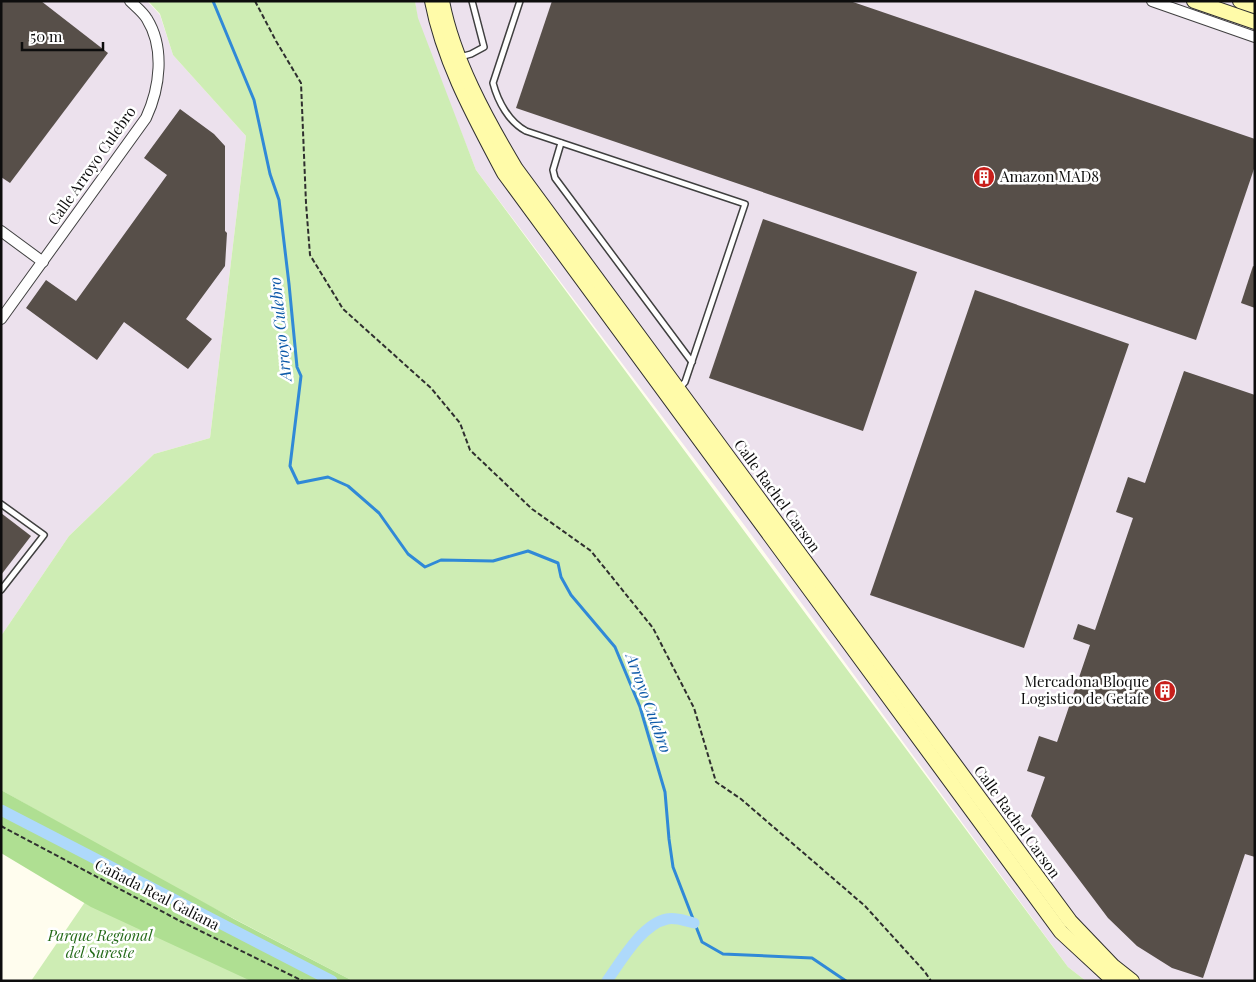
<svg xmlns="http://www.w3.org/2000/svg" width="1256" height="982" font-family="'Playfair Display',serif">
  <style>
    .industrial { fill: #ece1ed }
    .green { fill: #ceedb4 }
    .forest { fill: #afdf92 }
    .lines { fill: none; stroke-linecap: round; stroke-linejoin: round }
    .stream { stroke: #3089d7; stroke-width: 3 }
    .canal { stroke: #aed9fb; stroke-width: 11 }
    .building { fill: #574f49 }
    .lane-casing { stroke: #404040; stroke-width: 8 }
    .street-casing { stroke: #404040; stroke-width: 12 }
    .secondary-casing { stroke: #2f2f2f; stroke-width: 16 }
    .path { stroke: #2f2f2f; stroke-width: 2; stroke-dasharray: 5 2.5; stroke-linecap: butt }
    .lane { stroke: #fff; stroke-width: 5 }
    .street { stroke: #fff; stroke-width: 10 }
    .secondary { stroke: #fffba9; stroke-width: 14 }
    .labels { text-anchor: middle; stroke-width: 5; stroke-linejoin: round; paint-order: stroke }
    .street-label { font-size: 15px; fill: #0d0d0d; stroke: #fff }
    .poi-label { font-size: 15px; fill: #0d0d0d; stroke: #fff; text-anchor: start }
    .park-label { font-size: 15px; font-style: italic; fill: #246a19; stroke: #fff }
    .water-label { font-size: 16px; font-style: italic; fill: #0d5aa9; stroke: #fff }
  </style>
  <rect width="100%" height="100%" fill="#fffdee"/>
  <g class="industrial">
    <path d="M1,1h146l13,14 13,40 73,81 -36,302 -56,16 -85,82 -68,100z"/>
    <path d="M415,1h840v980h-169l-18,-14 -326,-445 -266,-352 -58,-148z"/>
  </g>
  <g class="green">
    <path d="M148,1h267l3,17 58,152 592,797 18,14h-733l-195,-102 -157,-89v-154l68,-100 85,-82 56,-16 36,-302 -73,-81 -13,-41z"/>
    <path d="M85,902l213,79h-267z"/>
  </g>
  <path class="forest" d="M1,790l233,129 119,62h-102l-160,-74 -90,-54z"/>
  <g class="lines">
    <path class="stream" d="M213,1l41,99 16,74 9,26 10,84 8,83 4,9 -11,90 8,17 30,-6 20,9 31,27 29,41 17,13 16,-7 52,1 35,-10 30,12 3,14 10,18 44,52 25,60 25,85 4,47 4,28 29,75 21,12 89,4 34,23"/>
    <g class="canal">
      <path d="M1,810l331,171"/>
      <path d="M607,981c14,-20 35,-57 60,-62 9,-2 18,2 27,4"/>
    </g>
  </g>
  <g class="building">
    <path d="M1,1h40l67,52 -98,130 -9,-6z"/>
    <path d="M552,1h298l405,138v27l-59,174 -680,-232z"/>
    <path d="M180,109l34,25 11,12v85l2,2 -2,33 -39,53 26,20 -24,30 -64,-47 -27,38 -71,-52 20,-28 30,21 91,-126 -23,-17z"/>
    <path d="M763,219l154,53 -54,159 -154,-53z"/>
    <path d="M1253,266l2,1v41l-14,-5z"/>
    <path d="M975,290l154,54 -105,304 -154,-53z"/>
    <path d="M1184,371l71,24v462l-10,-3 -42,124 -31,-10 -35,-22 -29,-28 -77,-102 14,-39 -18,-6 12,-35 18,6 33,-97 -17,-6 5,-15 17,6 38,-112 -17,-6 12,-35 17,6z"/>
    <path d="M1,513l30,23 -30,39z"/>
  </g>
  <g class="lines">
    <g class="lane-casing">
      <g id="lane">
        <path d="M520,1l-27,82c5,19 16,39 33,48l219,73 -60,178 -6,7"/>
        <path d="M460,57l11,-3 13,-7 -12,-46"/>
        <path d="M561,143l-8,27 2,8 137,184"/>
        <path d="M1,504l43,31 -43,55"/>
      </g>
    </g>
    <g class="street-casing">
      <g id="street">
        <path d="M1152,1l103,36"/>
        <path d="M1,231l42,31"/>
        <path d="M1,319l145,-201c14,-30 19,-70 1,-99 -4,-7 -11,-12 -17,-18"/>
      </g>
    </g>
    <g class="secondary-casing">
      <g id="secondary">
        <path d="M432,1c12,62 43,117 72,172l557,759 53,49"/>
        <path d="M442,1c11,58 44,118 74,168l554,752 43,45 19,15"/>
        <path d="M1194,1l61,21"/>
        <path d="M1240,1l15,5"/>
      </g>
    </g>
    <g class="path">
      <path d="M255,1l21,40 25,42 5,120 4,52 33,54 88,79 29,35 10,27 62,59 59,42 62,77 41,80 22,74 25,17 124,107 60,66 6,9"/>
      <path d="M1,826l179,95 123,60"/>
    </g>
    <use href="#lane" class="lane"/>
    <use href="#street" class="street"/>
    <use href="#secondary" class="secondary"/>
  </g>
  <defs>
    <g id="building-disc" transform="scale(1.125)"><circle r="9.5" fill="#c81f1b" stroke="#fff"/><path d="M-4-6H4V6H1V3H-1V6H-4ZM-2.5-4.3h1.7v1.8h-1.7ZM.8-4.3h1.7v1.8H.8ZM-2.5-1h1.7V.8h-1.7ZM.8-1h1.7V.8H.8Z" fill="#fff"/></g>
  </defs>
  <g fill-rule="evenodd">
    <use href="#building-disc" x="984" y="177"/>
    <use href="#building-disc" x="1165" y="691"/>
  </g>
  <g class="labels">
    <g class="street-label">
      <text transform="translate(92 166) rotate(-55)" y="5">Calle Arroyo Culebro</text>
      <text transform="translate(777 496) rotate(54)" y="5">Calle Rachel Carson</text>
      <text transform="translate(1017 822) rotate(54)" y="5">Calle Rachel Carson</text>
      <text transform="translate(157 895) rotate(27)" y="5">Cañada Real Galiana</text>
    </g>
    <g class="poi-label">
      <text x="1000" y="182">Amazon MAD8</text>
      <text x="1149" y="687" text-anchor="end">Mercadona Bloque<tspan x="1149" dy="17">Logistico de Getafe</tspan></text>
    </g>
    <g class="park-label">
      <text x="100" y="941">Parque Regional<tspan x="100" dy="17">del Sureste</tspan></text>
    </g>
    <g class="water-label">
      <text transform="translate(280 329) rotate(-96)" y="6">Arroyo Culebro</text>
      <text transform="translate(649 703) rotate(70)" y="6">Arroyo Culebro</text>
    </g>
  </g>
  <rect width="1256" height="982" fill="none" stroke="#0d0d0d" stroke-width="5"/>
  <path d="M22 42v8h81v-8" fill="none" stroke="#0d0d0d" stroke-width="2.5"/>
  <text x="30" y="42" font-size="15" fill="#0d0d0d" stroke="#ffffff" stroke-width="4" paint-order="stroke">50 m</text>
</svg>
